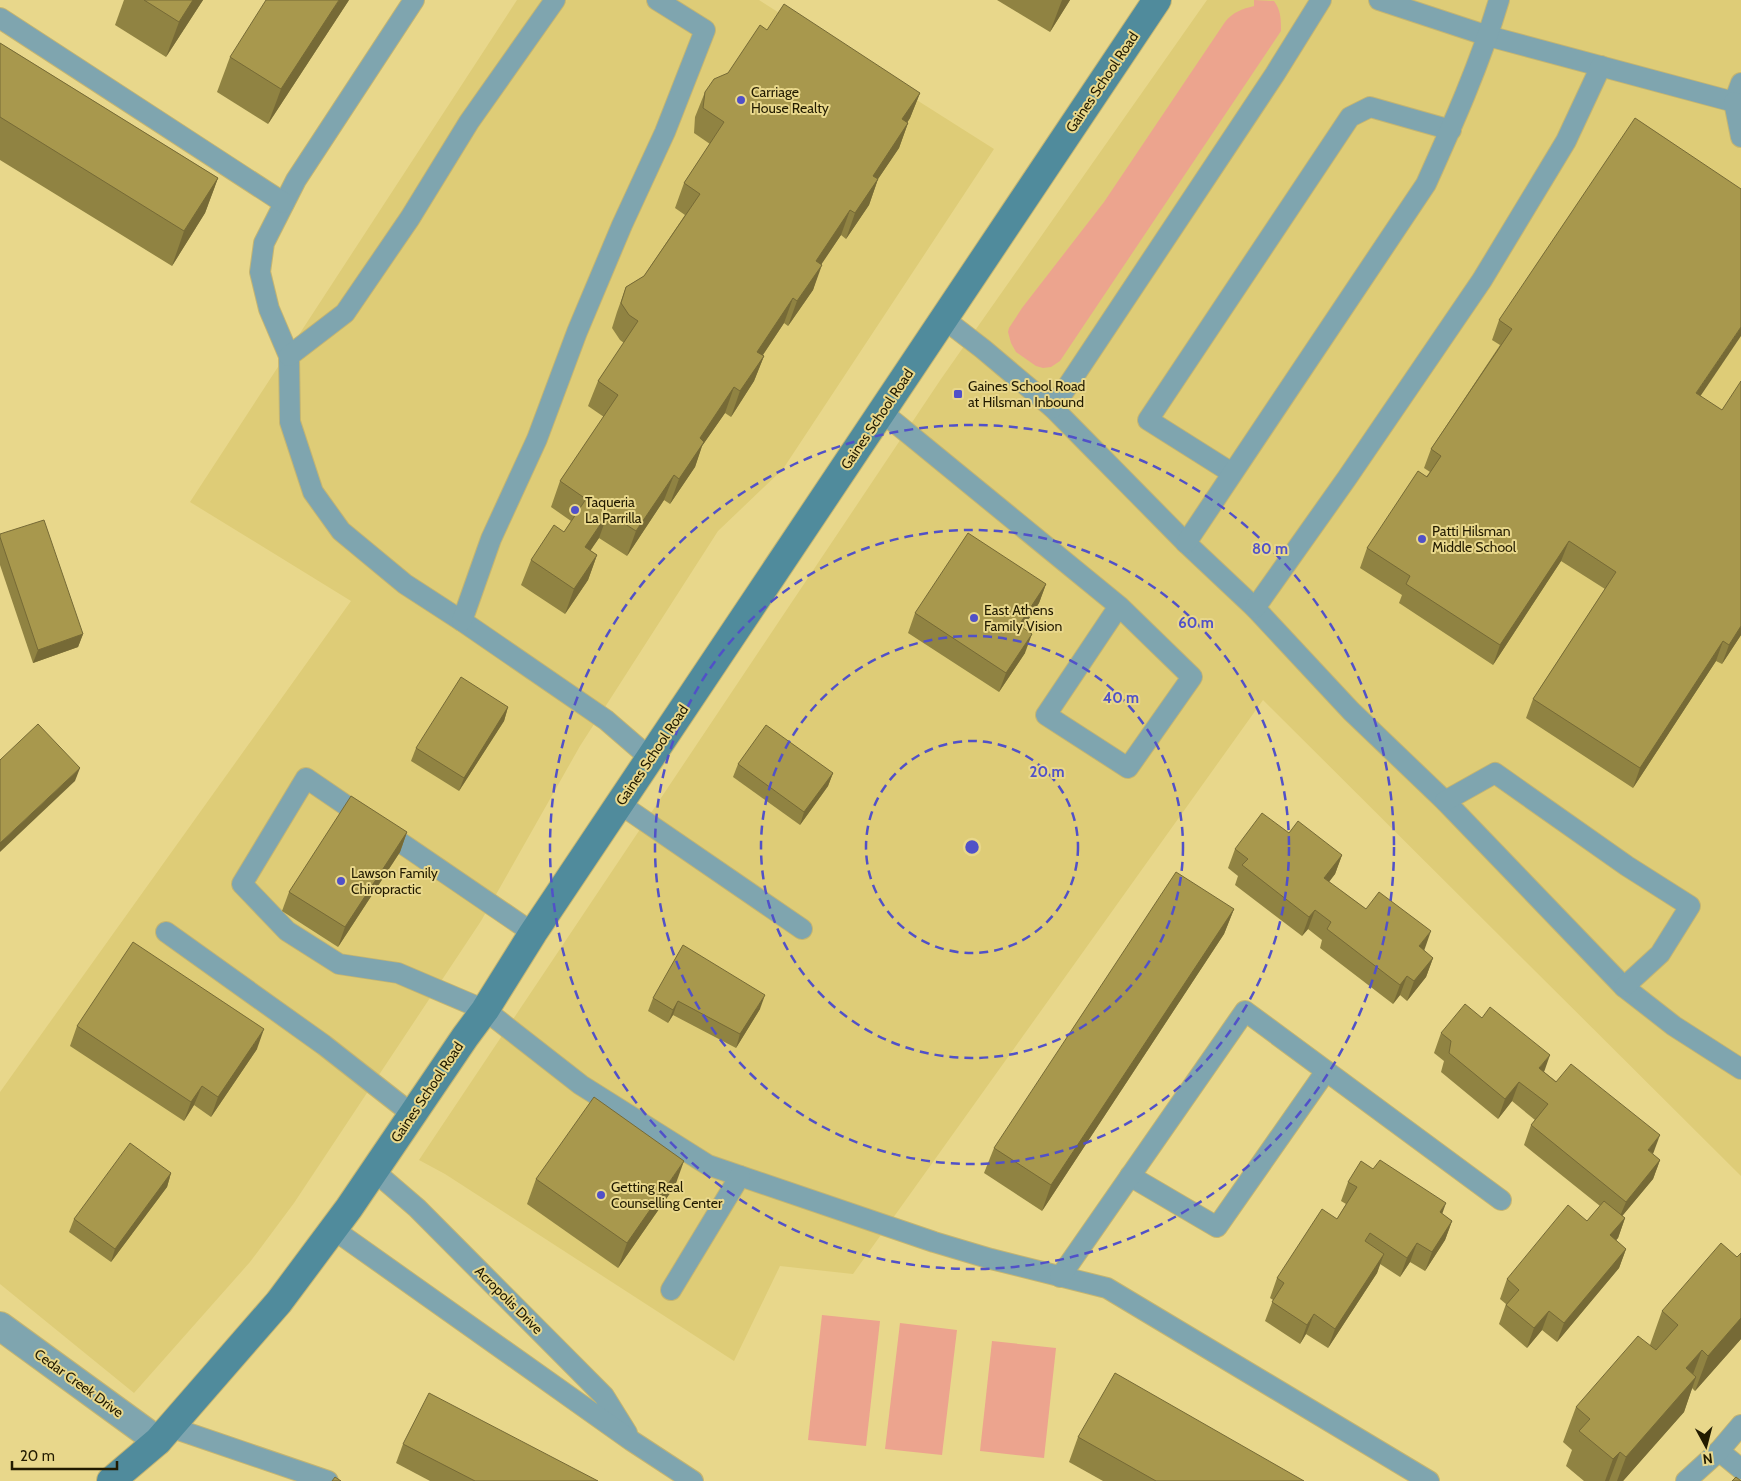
<svg xmlns="http://www.w3.org/2000/svg" width="1741" height="1481" font-family="Cabin,sans-serif">
  <style>
    .built { fill: #decc77 }
    .green { fill: #eca48e }
    .lines { fill: none; stroke-linecap: round; stroke-linejoin: round }
    .lane-casing { stroke: #c4b572; stroke-width: 22 }
    .street-casing { stroke: #c4b572; stroke-width: 30 }
    .secondary-casing { stroke: #c4b572; stroke-width: 30 }
    .lane { stroke: #7fa5af; stroke-width: 20 }
    .street { stroke: #7fa5af; stroke-width: 28 }
    .secondary { stroke: #508b9c; stroke-width: 28 }
    .wall { fill: #908342 }
    .shaded-wall { fill: #766a36 }
    .building { fill: #a8984d; stroke: #766a36 }
    .ring { fill: none; stroke: #5151c8; stroke-width: 2.5; stroke-dasharray: 9 6 }
    .poi-dot { fill: #5151c8; stroke: #e8d78b; stroke-width: 2 }
    .labels { text-anchor: middle; stroke-width: 4; stroke-linejoin: round; paint-order: stroke }
    .street-label { font-size: 14px; fill: #221b00; stroke: #e8d78b }
    .poi-label { font-size: 14px; fill: #221b00; stroke: #e8d78b; text-anchor: start }
    .centre { fill: #5151c8; stroke: #e8d78b; stroke-width: 2.5 }
    .ring-label { font-size: 15px; text-anchor: middle; font-weight: bold; fill: #5151c8; stroke: #e8d78b; stroke-width: 4; stroke-linejoin: round; paint-order: stroke }
  </style>
  <rect width="100%" height="100%" fill="#e8d78b"/>
  <g class="built">
    <path d="M517,0h242l235,149 -211,320 -65,62 -138,215 -99,175 -187,282 -44,59 -116,131 -134,-109v-192l351,-491 -161,-99z"/>
    <path d="M1207,0h534v1176l-478,-476 -410,574 -73,-8 -46,95 -289,-187 -26,-14 522,-781z"/>
  </g>
  <g class="green">
    <path d="M1254,0l20,1c7,9 7,19 7,30l-221,330 -9,6 -8,1 -7,-2 -20,-14 -5,-9 -3,-11 1,-4 13,-20 82,-106 121,-180c8,-10 17,-13 29,-16z"/>
    <path d="M822,1315l58,6 -14,125 -58,-6z"/>
    <path d="M900,1323l57,7 -15,125 -57,-6z"/>
    <path d="M992,1341l64,7 -12,110 -64,-7z"/>
  </g>
  <g class="lines">
    <g class="lane-casing">
      <g id="lane">
        <path d="M414,0l-118,180 -32,63 -4,29 9,37 20,47 1,66 23,70 28,39 64,53 57,37 144,99 44,38"/>
        <path d="M1379,0l109,36 246,66 7,-19"/>
        <path d="M0,18l284,185"/>
        <path d="M1734,102l7,35"/>
        <path d="M944,319l39,30 70,59 133,135 69,65 96,103 94,90 179,186 50,39 67,43"/>
        <path d="M289,356l56,-43 65,-95 59,-96 86,-122"/>
        <path d="M1053,408l222,-334 46,-74"/>
        <path d="M882,412l237,194 73,71 -64,91 -82,-53 73,-109"/>
        <path d="M1232,473l-84,-53 202,-303 20,-10 81,23"/>
        <path d="M1186,543l240,-359c27,-60 54,-120 73,-184"/>
        <path d="M1255,608l92,-130 135,-198 84,-139 35,-75"/>
        <path d="M462,621l29,-82 46,-100 40,-107 45,-107 43,-93 40,-102 -48,-30"/>
        <path d="M1445,801l50,-28 132,93 63,40 -30,48 -36,33"/>
        <path d="M620,804l182,125"/>
        <path d="M166,932l158,113 88,69"/>
        <path d="M533,933l-227,-155 -64,106 45,47 52,33 59,9 87,37 96,75 127,80 226,77 57,17 116,29 322,193"/>
        <path d="M374,1171l43,37 187,188 23,37"/>
        <path d="M1130,1176l87,51 109,-156"/>
        <path d="M333,1229l299,212 61,40"/>
        <path d="M1060,1277l185,-266 256,189"/>
        <path d="M671,1290l69,-114"/>
        <path d="M170,1427l158,54"/>
        <path d="M1719,1451l22,18"/>
        <path d="M1686,1481l33,-30 22,-26"/>
      </g>
    </g>
    <g class="street-casing">
      <path id="street" d="M0,1326l158,115"/>
    </g>
    <g class="secondary-casing">
      <path id="secondary" d="M111,1481l47,-40 121,-139 70,-94 116,-171 20,-27 48,-77 624,-933"/>
    </g>
    <use href="#lane" class="lane"/>
    <use href="#street" class="street"/>
    <use href="#secondary" class="secondary"/>
  </g>
  <g class="wall">
    <path d="M124,0h79l-37,57 -51,-32z"/>
    <path d="M349,0l-81,124 -51,-32 13,-35z"/>
    <path d="M997,0h73l-20,32z"/>
    <path d="M767,30l153,63 -10,25 -3,5h1l-9,25 -21,31 -9,26 -23,34 -5,-4 -20,29 -8,26 -25,36 -4,-3 -21,32 1,1 -10,25 -23,36 -6,-4 -23,33 -7,21 -25,37 -6,-4 -37,56 -28,-18 -9,12 7,5 -9,25 -23,34 -44,-29 10,-25 33,-28 7,-11 -20,-14 9,-26 44,-64 -16,-11 10,-25 26,-38 -4,-3 -8,-12 5,-16 9,-25 18,-11 41,-61 -10,-7 9,-25 26,-39 -16,-11 1,-16 10,-25 23,-19z"/>
    <path d="M0,43l218,135 -13,35 -33,53 -172,-106z"/>
    <path d="M1499,320l202,76 40,239 -19,29 -6,-3 -83,127 -107,-70 7,-19 72,-110 -44,-28 -68,104 -94,-62 3,-8 -42,-27 7,-20 63,-76 -6,-4 7,-19 69,-104 -8,-5z"/>
    <path d="M0,534l83,100 -5,13 -45,16 -33,-98z"/>
    <path d="M1046,584l-7,19 -16,25 2,25 -26,39 -91,-59 7,-20z"/>
    <path d="M508,707l-4,14 -45,70 -48,-30 5,-13z"/>
    <path d="M738,764l95,9 -5,13 -28,39 -67,-48z"/>
    <path d="M407,832l-7,20 -62,95 -56,-36 7,-19z"/>
    <path d="M1289,833l53,22 -7,19 -6,8 37,27 67,49 -7,19 -19,24 -7,-6 -7,9 -73,-56 2,-8 -14,-11 -6,7 -67,-51 3,-9 -10,-8 7,-19z"/>
    <path d="M1234,909l-10,25 -182,277 -58,-38 10,-25z"/>
    <path d="M653,998l107,11 -24,39 -63,-33 -5,8 -20,-12z"/>
    <path d="M77,1026l180,23 -46,68 -17,-12 -10,16 -114,-75z"/>
    <path d="M1441,1033l103,39 116,88 -7,19 -31,37 3,2 -7,20 -2,2 10,9 -7,19 -62,74 -15,-12 -15,18 -28,-24 7,-20 -6,-5 7,-20 80,-58 13,-15 -76,-61 7,-20 4,-5 -23,-19 -14,18 -57,-47 3,-11 -10,-8z"/>
    <path d="M171,1173l-4,14 -56,75 -42,-30 5,-13z"/>
    <path d="M536,1179l139,7 -57,82 -91,-64z"/>
    <path d="M1348,1182l94,32 10,7 -7,19 -20,31 -15,-9 -10,15 -20,-13 -3,9 -49,75 -22,-14 -6,10 -35,-23 8,-21 -3,-2 7,-20 60,-59 9,-15 -5,-3z"/>
    <path d="M1741,1253v86l-46,52 -3,-3 -8,24 -61,69h-39l-18,-15 6,-16 -9,-8 13,-35 74,-62 12,-34 75,-54z"/>
    <path d="M1078,1437l226,44h-201l-34,-19z"/>
    <path d="M403,1444l195,37h-168l-34,-18z"/>
  </g>
  <g class="shaded-wall">
    <path d="M193,0h10l-37,57 13,-35z"/>
    <path d="M339,0h10l-81,124 13,-35z"/>
    <path d="M1062,0h8l-20,32z"/>
    <path d="M920,93l-10,25 -17,26 9,-25z"/>
    <path d="M908,123l-9,25 -21,31 -9,26 -23,34 9,-26 18,-37z"/>
    <path d="M218,178l-13,35 -33,53 12,-35z"/>
    <path d="M850,210l-9,25 -34,51 9,-25z"/>
    <path d="M822,265l-9,25 -25,36 9,-25z"/>
    <path d="M793,298l-9,25 -36,54 9,-25z"/>
    <path d="M1741,327v9l-52,77 7,-20z"/>
    <path d="M764,356l-10,25 -23,36 9,-26z"/>
    <path d="M734,387l-9,26 -23,33 -7,21 -25,37 9,-25 21,-41z"/>
    <path d="M674,475l-10,25 -37,56 9,-25z"/>
    <path d="M608,513l-9,25 -23,34 9,-25z"/>
    <path d="M1569,541l-8,20 -68,104 7,-20z"/>
    <path d="M597,555l-9,25 -23,34 9,-25z"/>
    <path d="M1046,584l-7,19 -27,42 7,-20z"/>
    <path d="M1741,626v9l-19,29 7,-19z"/>
    <path d="M83,634l-5,13 -45,16 5,-13z"/>
    <path d="M1032,634l-7,19 -26,39 7,-19z"/>
    <path d="M1723,641l-7,20 -83,127 7,-20z"/>
    <path d="M508,707l-4,14 -45,70 5,-13z"/>
    <path d="M80,768l-5,13 -75,71v-9z"/>
    <path d="M833,773l-5,13 -28,39 4,-13z"/>
    <path d="M407,832l-7,20 -62,95 7,-20z"/>
    <path d="M1342,855l-7,19 -18,23 7,-19z"/>
    <path d="M1234,909l-10,25 -182,277 9,-26z"/>
    <path d="M1315,910l-7,19 -6,7 7,-19z"/>
    <path d="M1431,931l-7,20 -5,-5z"/>
    <path d="M1433,958l-7,19 -19,24 7,-20z"/>
    <path d="M1407,976l-7,19 -7,9 7,-19z"/>
    <path d="M765,995l-5,14 -24,39 4,-14z"/>
    <path d="M678,1001l-5,14 -5,8 5,-13z"/>
    <path d="M264,1029l-7,20 -46,68 7,-20z"/>
    <path d="M1550,1055l-7,20 -4,-7z"/>
    <path d="M1519,1082l-7,19 -14,18 7,-20z"/>
    <path d="M202,1086l-8,19 -10,16 7,-19z"/>
    <path d="M1660,1135l-7,19 -5,-4z"/>
    <path d="M1660,1160l-7,19 -35,42 8,-19z"/>
    <path d="M684,1161l-9,25 -57,82 9,-25z"/>
    <path d="M171,1173l-4,14 -56,75 4,-13z"/>
    <path d="M1446,1203l-7,20 1,-11z"/>
    <path d="M1625,1218l-7,20 -15,17 7,-20z"/>
    <path d="M1452,1221l-7,19 -20,31 7,-19z"/>
    <path d="M1417,1243l-7,19 -10,15 7,-19z"/>
    <path d="M1626,1249l-7,19 -62,74 7,-19z"/>
    <path d="M1384,1254l-7,19 -49,75 7,-19z"/>
    <path d="M1549,1311l-7,19 -15,18 7,-20z"/>
    <path d="M1314,1314l-8,20 -6,10 7,-19z"/>
    <path d="M1741,1318v21l-46,52 13,-35z"/>
    <path d="M1702,1350l-13,35 -3,-17z"/>
    <path d="M1696,1377l-12,35 -61,69h-6l9,-24z"/>
    <path d="M1620,1452l-11,29h-4l8,-22z"/>
  </g>
  <g class="building">
    <path d="M144,0h49l-14,22z"/>
    <path d="M266,0h73l-58,89 -51,-32z"/>
    <path d="M784,4l136,89 -18,26 6,4 -35,53 5,3 -23,34 -5,-3 -34,51 6,4 -25,36 -4,-3 -36,54 7,4 -24,35 -6,-4 -34,51 4,4 -25,37 -5,-4 -38,56 -28,-18 -23,34 12,8 -23,34 -43,-29 23,-35 10,7 22,-33 -26,-18 58,-86 -20,-14 40,-60 -9,-6 -8,-12 5,-16 18,-11 56,-82 -16,-11 40,-61 -21,-14 2,-16 9,-13 14,-6 32,-48 7,5z"/>
    <path d="M0,43l218,135 -34,53 -184,-114z"/>
    <path d="M1635,118l106,71v138l-45,66 26,17 19,-29v245l-12,19 -6,-4 -83,127 -107,-69 83,-127 -47,-31 -69,104 -94,-61 4,-8 -43,-28 51,-77 9,6 14,-21 -10,-7 81,-120 -13,-9z"/>
    <path d="M44,520l39,114 -45,16 -38,-113v-3z"/>
    <path d="M968,533l78,51 -27,41 13,9 -26,39 -91,-60z"/>
    <path d="M461,677l47,30 -44,71 -48,-30z"/>
    <path d="M38,724l42,44 -80,75v-83z"/>
    <path d="M766,725l67,48 -29,39 -66,-48z"/>
    <path d="M351,796l56,36 -62,95 -56,-35z"/>
    <path d="M1262,813l27,20 9,-12 44,34 -18,23 42,31 13,-17 52,39 -12,15 14,12 -19,23 -7,-5 -7,9 -73,-56 4,-7 -16,-12 -6,7 -67,-52 6,-6 -13,-10z"/>
    <path d="M1176,872l58,37 -183,276 -57,-37z"/>
    <path d="M133,942l131,87 -46,68 -16,-11 -11,16 -114,-76z"/>
    <path d="M683,945l82,50 -25,39 -62,-33 -5,9 -20,-12z"/>
    <path d="M1465,1004l17,14 8,-11 60,48 -11,13 17,14 15,-18 89,71 -12,15 12,10 -34,42 -95,-77 17,-21 -29,-22 -14,17 -56,-46 2,-12 -10,-8z"/>
    <path d="M594,1097l90,64 -57,82 -91,-64z"/>
    <path d="M130,1143l41,30 -56,76 -41,-30z"/>
    <path d="M1380,1160l66,43 -6,9 12,9 -20,31 -15,-9 -10,15 -37,-25 -5,8 19,13 -49,75 -21,-15 -7,11 -35,-23 12,-19 -7,-5 45,-69 15,10 20,-32 -9,-5 13,-21 12,8z"/>
    <path d="M1604,1201l21,17 -15,17 16,14 -62,74 -15,-12 -15,17 -28,-23 13,-15 -12,-11 61,-74 19,16z"/>
    <path d="M1721,1243l16,14 4,-4v65l-33,38 -6,-6 -16,18 10,9 -70,80 -6,-5 -7,7 -34,-28 11,-12 -14,-12 62,-71 18,14 22,-25 -16,-14z"/>
    <path d="M1115,1373l189,108h-148l-78,-44z"/>
    <path d="M429,1393l169,88h-123l-72,-37z"/>
    <path d="M335,1477l6,4h-9z"/>
    <path d="M1736,1477l5,4h-9z"/>
  </g>
  <g class="ring">
    <circle cx="972" cy="847" r="106"/>
    <circle cx="972" cy="847" r="211"/>
    <circle cx="972" cy="847" r="317"/>
    <circle cx="972" cy="847" r="422"/>
  </g>
  <g class="poi-dot">
    <circle cx="741" cy="100" r="5"/>
    <rect x="953" y="389" width="10" height="10" rx="2.5"/>
    <circle cx="575" cy="510" r="5"/>
    <circle cx="1422" cy="539" r="5"/>
    <circle cx="974" cy="618" r="5"/>
    <circle cx="341" cy="881" r="5"/>
    <circle cx="601" cy="1195" r="5"/>
  </g>
  <g class="labels">
    <g class="street-label">
      <text transform="translate(1102 82) rotate(-56)" y="5">Gaines School Road</text>
      <text transform="translate(877 419) rotate(-56)" y="5">Gaines School Road</text>
      <text transform="translate(652 755) rotate(-56)" y="5">Gaines School Road</text>
      <text transform="translate(427 1092) rotate(-56)" y="5">Gaines School Road</text>
      <text transform="translate(509 1300) rotate(45)" y="5">Acropolis Drive</text>
      <text transform="translate(79 1383) rotate(36)" y="5">Cedar Creek Drive</text>
    </g>
    <g class="poi-label">
      <text x="751" y="97">Carriage<tspan x="751" dy="16">House Realty</tspan></text>
      <text x="968" y="391">Gaines School Road<tspan x="968" dy="16">at Hilsman Inbound</tspan></text>
      <text x="585" y="507">Taqueria<tspan x="585" dy="16">La Parrilla</tspan></text>
      <text x="1432" y="536">Patti Hilsman<tspan x="1432" dy="16">Middle School</tspan></text>
      <text x="984" y="615">East Athens<tspan x="984" dy="16">Family Vision</tspan></text>
      <text x="351" y="878">Lawson Family<tspan x="351" dy="16">Chiropractic</tspan></text>
      <text x="611" y="1192">Getting Real<tspan x="611" dy="16">Counselling Center</tspan></text>
    </g>
  </g>
  <circle cx="972" cy="847" r="8" class="centre"/>
  <g class="ring-label">
    <text x="1270" y="554">80 m</text>
    <text x="1196" y="628">60 m</text>
    <text x="1121" y="703">40 m</text>
    <text x="1047" y="777">20 m</text>
  </g>
  <g transform="translate(1706 1446) rotate(173)" stroke="#e8d78b" stroke-width="4" paint-order="stroke">
  <path d="M0-4L9 19L0 12L-9 19Z" fill="#221b00"/>
  <text y="-8" font-size="14" font-weight="bold" text-anchor="middle" fill="#221b00">N</text>
  </g>
  <path d="M12 1461v8h105v-8" fill="none" stroke="#221b00" stroke-width="2.5"/>
  <text x="20" y="1461" font-size="15" fill="#221b00" stroke="#e8d78b" stroke-width="4" paint-order="stroke">20 m</text>
</svg>
